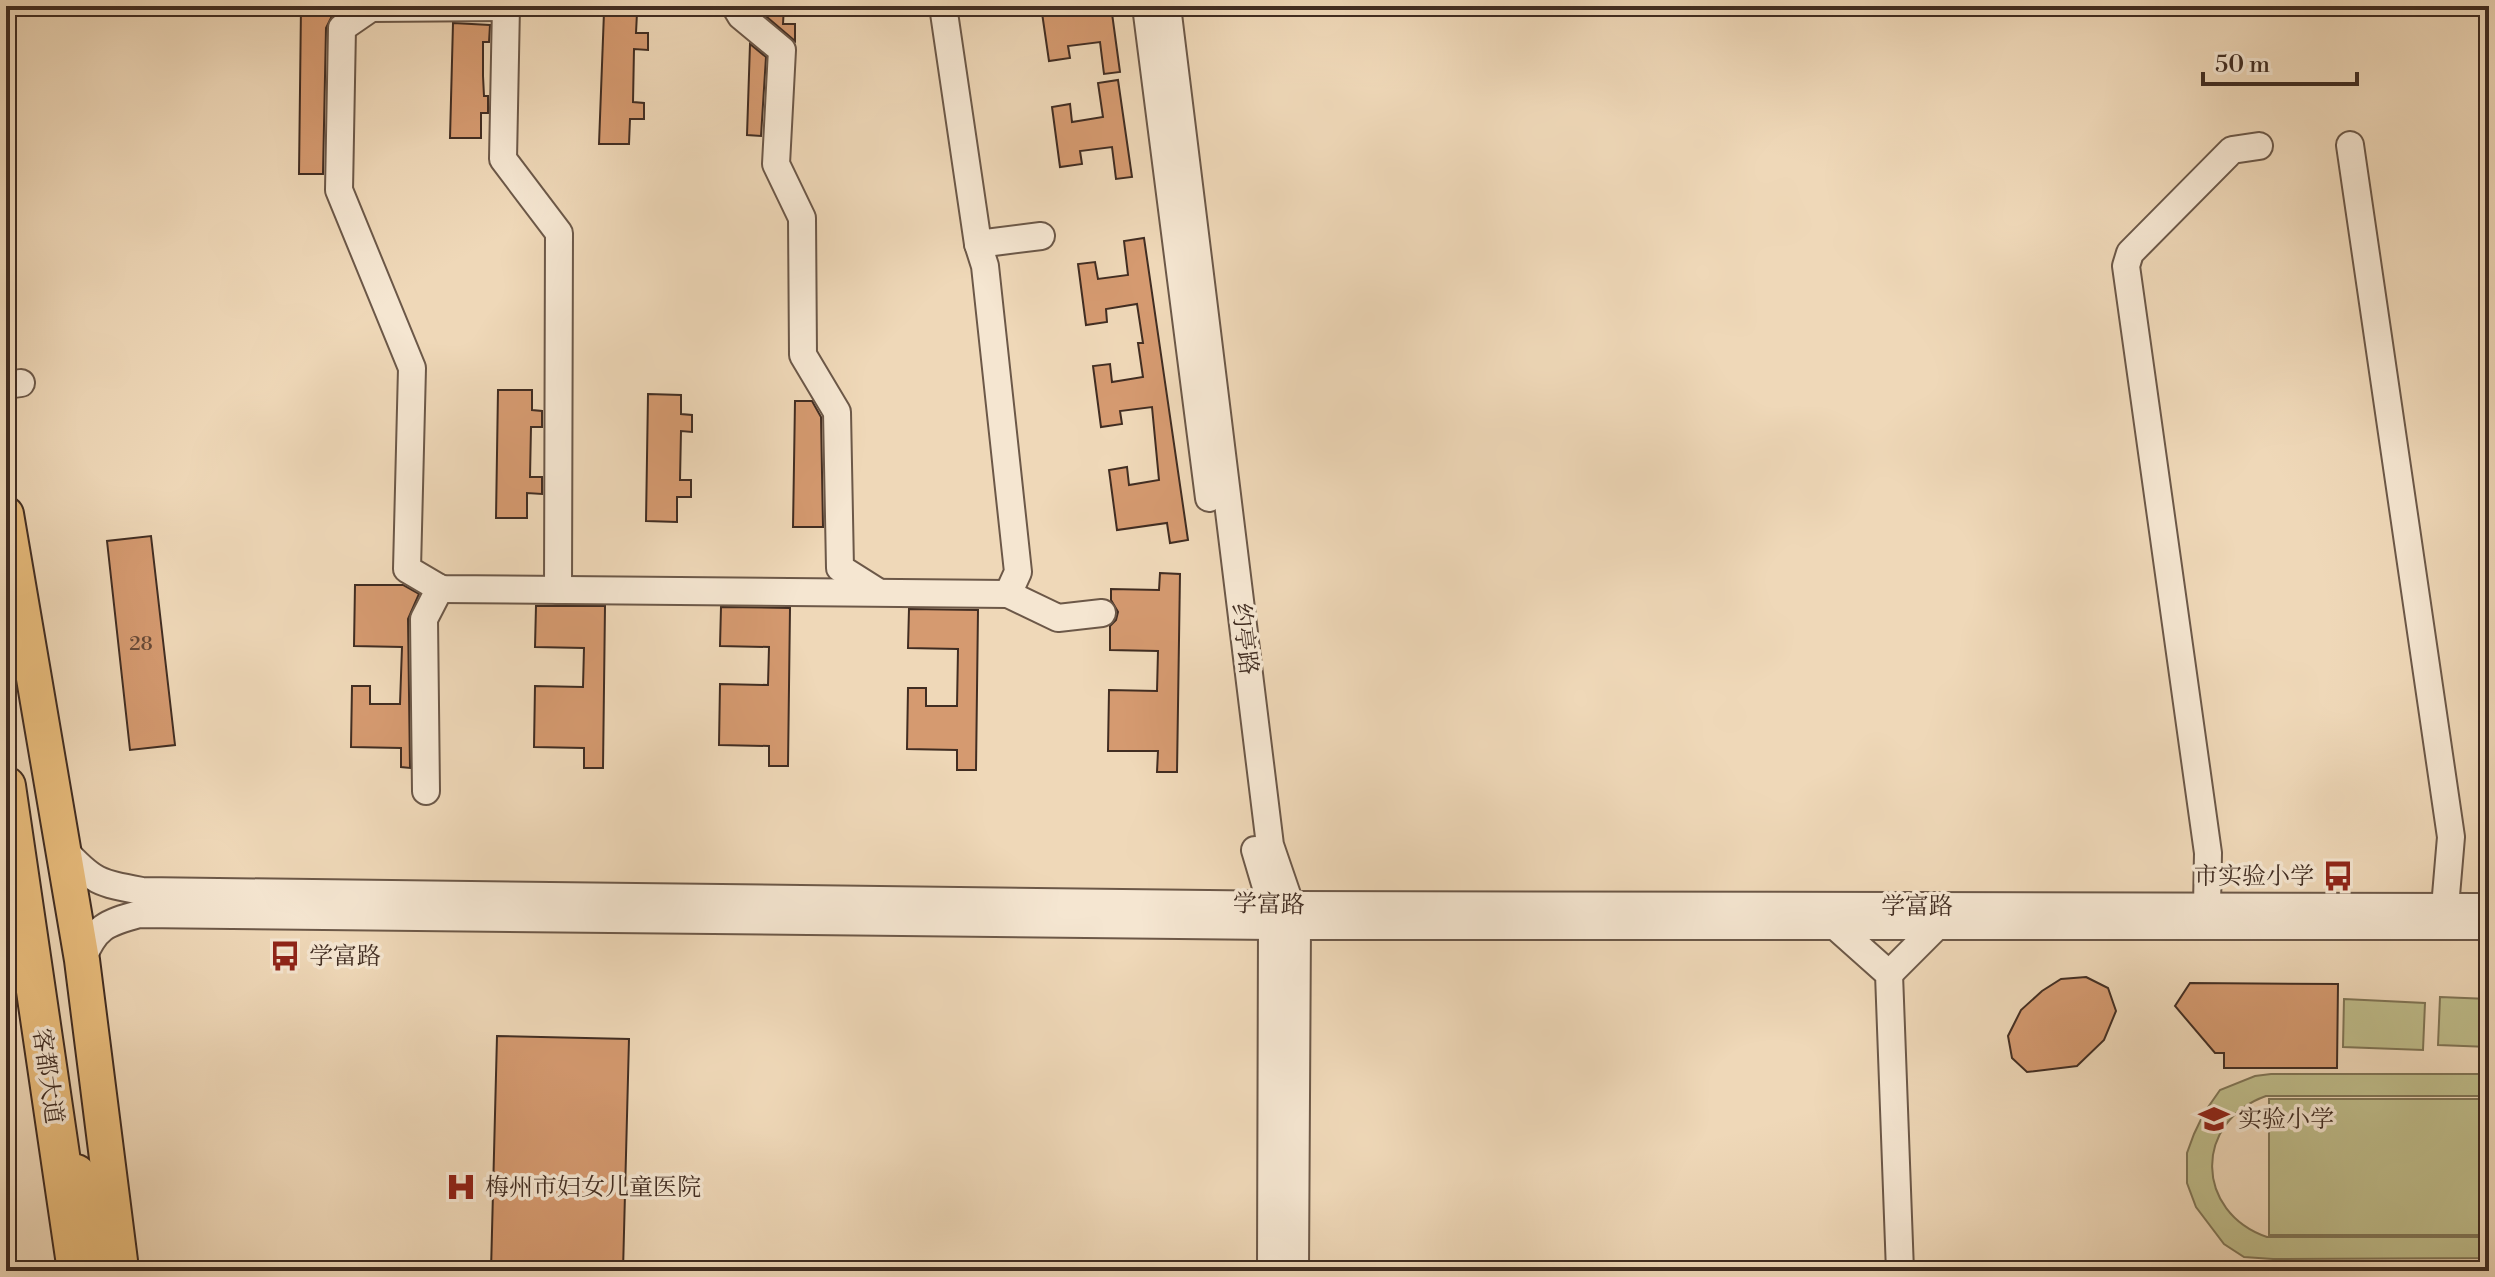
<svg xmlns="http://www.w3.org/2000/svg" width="2495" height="1277" font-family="'Libre Bodoni','Noto Serif SC',serif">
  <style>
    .green { fill: #bfbd8b; stroke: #807556; stroke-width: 2 }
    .building { fill: #d59a70; stroke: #412d22; stroke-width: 2 }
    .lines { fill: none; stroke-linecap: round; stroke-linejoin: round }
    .minor-casing { stroke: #6c5848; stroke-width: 30 }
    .major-casing { stroke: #412d22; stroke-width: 38 }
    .highway-casing { stroke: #412d22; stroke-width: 42 }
    .minor { stroke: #f5e6d1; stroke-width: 26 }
    .major { stroke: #e8bc7c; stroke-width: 34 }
    .highway { stroke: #e8bc7c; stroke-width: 38 }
    .labels { text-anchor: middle; stroke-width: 7; stroke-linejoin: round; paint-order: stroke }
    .number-label { font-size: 20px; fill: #664836 }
    .street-label { font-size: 24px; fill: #412d22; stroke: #f5e6d1 }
    .poi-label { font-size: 24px; fill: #412d22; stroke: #f5e6d1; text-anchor: start }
  </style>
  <rect width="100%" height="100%" fill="#efd8b8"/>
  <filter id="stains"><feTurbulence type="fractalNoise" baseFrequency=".0025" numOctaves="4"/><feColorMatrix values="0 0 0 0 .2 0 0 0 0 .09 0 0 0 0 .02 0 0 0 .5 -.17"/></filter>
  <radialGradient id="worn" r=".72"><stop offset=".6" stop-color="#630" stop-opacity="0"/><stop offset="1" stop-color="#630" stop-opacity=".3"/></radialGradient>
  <g class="green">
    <path d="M2440,997l49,2v48l-51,-2z"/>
    <path d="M2344,999l81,4 -2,47 -80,-3z"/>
    <path d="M2271,1074h218v22h-223c-73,26 -71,116 1,141h222v21l-216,1 -29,-2 -20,-13 -28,-37 -9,-24v-30l7,-19 10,-21 16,-23 35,-14z"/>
    <rect x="2269" y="1099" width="220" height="136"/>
  </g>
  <g class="building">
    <path d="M301,6h31v10l-6,12 -3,146h-24z"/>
    <path d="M754,6h30l-1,18h12v17z"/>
    <path d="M1041,6h18l1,10 31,-4 -1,-6h21l9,66 -16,2 -4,-32 -32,4 2,12 -21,3z"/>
    <path d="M604,12l33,1 -1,20h12v17l-14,-1 -1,53 11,1v16h-14l-1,25h-30z"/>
    <path d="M453,23l37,2 -1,17h-6v34l1,20h4v17h-7v25h-31z"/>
    <path d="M750,44l16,13 -5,79 -14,-1z"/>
    <path d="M1118,80l14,97 -16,2 -4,-32 -32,4 2,13 -22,3 -8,-60 18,-3 2,18 31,-5 -5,-34z"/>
    <path d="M1144,238l44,302 -18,3 -3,-20 -50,7 -8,-60 18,-3 2,18 30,-5 -7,-73 -32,4 2,13 -21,3 -8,-61 17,-2 2,18 31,-5 -5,-34h5l-6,-39 -31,5 1,13 -21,3 -8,-61 17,-2 3,17 30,-4 -4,-34z"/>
    <path d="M498,390h34v20l10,1v16h-11l-1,50h12v17l-15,-1v25h-31z"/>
    <path d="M648,394l33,1v19l11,1v17l-11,-1 -1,49h11v17h-14v25l-31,-1z"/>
    <path d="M795,401h17l9,16 2,110h-30z"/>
    <path d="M151,536l24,209 -45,5 -23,-209z"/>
    <path d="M1160,573l20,1 -3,198h-20l1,-21h-50l1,-61 48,1 1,-40 -48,-1v-24l6,-6 2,-8 -7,-12v-11l48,1z"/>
    <path d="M355,585h48l16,9 -11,25 2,149 -9,-1v-19l-50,-1 1,-61h18v18h30l2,-57 -48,-1z"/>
    <path d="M536,606h69l-2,162h-19v-20l-50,-1 1,-61 48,1 1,-39 -49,-1z"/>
    <path d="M721,607l69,1 -2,158h-19v-20l-50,-1 1,-61 48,1 1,-38 -49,-1z"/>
    <path d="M909,609l69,1 -2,160h-19v-20l-50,-1 1,-61h18v18h31l1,-57 -50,-1z"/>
    <path d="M2086,977l22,11 8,23 -12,29 -27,26 -50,6 -15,-14 -4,-22 13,-26 21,-19 19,-12z"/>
    <path d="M2190,983l148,1 -1,84h-113v-15h-9l-40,-47z"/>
    <path d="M497,1036l132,3 -6,232h-132z"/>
  </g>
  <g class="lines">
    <g class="minor-casing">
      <g id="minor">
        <path d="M506,6l-3,153 56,74 -1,357"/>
        <path d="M735,6l6,10 41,34 -6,114 26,54 1,137 34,57 3,156 38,24"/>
        <path d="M943,6l35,238"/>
        <path d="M1146,6l63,492"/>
        <path d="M1167,6l103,839 27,79 -2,347"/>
        <path d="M506,7l-135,1 -29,20 -3,162 73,178 -5,201 34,20 567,5 10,-22 -33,-306 -7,-22 63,-8"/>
        <path d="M2350,145l101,692 -6,70"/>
        <path d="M6,385l15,-2"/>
        <path d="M1008,594l50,24 44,-5"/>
        <path d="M426,791l-2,-172 16,-31"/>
        <path d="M63,849c30,33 36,34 79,42l1150,14 1197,2"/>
        <path d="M1255,850l16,54 1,22 -1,345"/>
        <path d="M2207,906l1,-53 -82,-587 4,-13 102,-103 27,-4"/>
        <path d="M1834,925l55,49 11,297"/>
        <path d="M82,960c13,-33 24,-37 57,-46l1133,12h1217"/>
        <path d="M1889,974l49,-49"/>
      </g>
    </g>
    <g class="major-casing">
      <path id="major" d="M6,514l76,446 38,301"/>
    </g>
    <g class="highway-casing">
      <g id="highway">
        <path d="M6,786l71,485"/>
        <path d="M76,1174l41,97"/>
      </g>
    </g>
    <use href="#minor" class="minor"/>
    <use href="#major" class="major"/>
    <use href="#highway" class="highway"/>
  </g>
  <defs>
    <g id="bus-bare" transform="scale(2.4)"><path d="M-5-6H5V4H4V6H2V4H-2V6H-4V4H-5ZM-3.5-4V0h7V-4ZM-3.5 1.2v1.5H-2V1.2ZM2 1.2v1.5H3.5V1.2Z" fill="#8f2418" stroke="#f5e6d1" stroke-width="2.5" paint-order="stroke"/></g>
    <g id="school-bare" transform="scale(2.4)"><path d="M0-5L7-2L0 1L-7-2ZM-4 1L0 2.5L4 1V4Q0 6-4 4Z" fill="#8f2418" stroke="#f5e6d1" stroke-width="2.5" paint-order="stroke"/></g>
    <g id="hospital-bare" transform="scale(2.4)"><path d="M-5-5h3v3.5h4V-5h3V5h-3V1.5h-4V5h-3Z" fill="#8f2418" stroke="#f5e6d1" stroke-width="2.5" paint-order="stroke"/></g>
  </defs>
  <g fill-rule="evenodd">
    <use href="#bus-bare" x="2338" y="876"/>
    <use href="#bus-bare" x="285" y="956"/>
    <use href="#school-bare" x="2214" y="1119"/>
    <use href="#hospital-bare" x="461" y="1187"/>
  </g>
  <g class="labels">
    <g class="number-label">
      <text x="141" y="650">28</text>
    </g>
    <g class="street-label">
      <text transform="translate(1245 639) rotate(83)" y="8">约亭路</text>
      <text transform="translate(1269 904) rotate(1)" y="8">学富路</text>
      <text x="1917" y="914">学富路</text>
      <text transform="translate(48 1076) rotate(82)" y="8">客都大道</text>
    </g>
    <g class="poi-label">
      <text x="2314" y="884" text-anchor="end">市实验小学</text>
      <text x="309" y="964">学富路</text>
      <text x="2238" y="1127">实验小学</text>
      <text x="485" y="1195">梅州市妇女儿童医院</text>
    </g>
  </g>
  <rect width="2495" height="1277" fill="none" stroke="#efd8b8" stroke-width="32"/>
  <rect x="8" y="8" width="2479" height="1261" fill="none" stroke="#412d22" stroke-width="4"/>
  <rect x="16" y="16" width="2463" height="1245" fill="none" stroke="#412d22" stroke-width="2"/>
  <path d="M2203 72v12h154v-12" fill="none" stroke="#412d22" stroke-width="4"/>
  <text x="2215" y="72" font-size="24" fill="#412d22" stroke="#f5e6d1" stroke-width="6" paint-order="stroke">50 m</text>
  <rect width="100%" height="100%" filter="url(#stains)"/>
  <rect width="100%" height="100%" fill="url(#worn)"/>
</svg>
